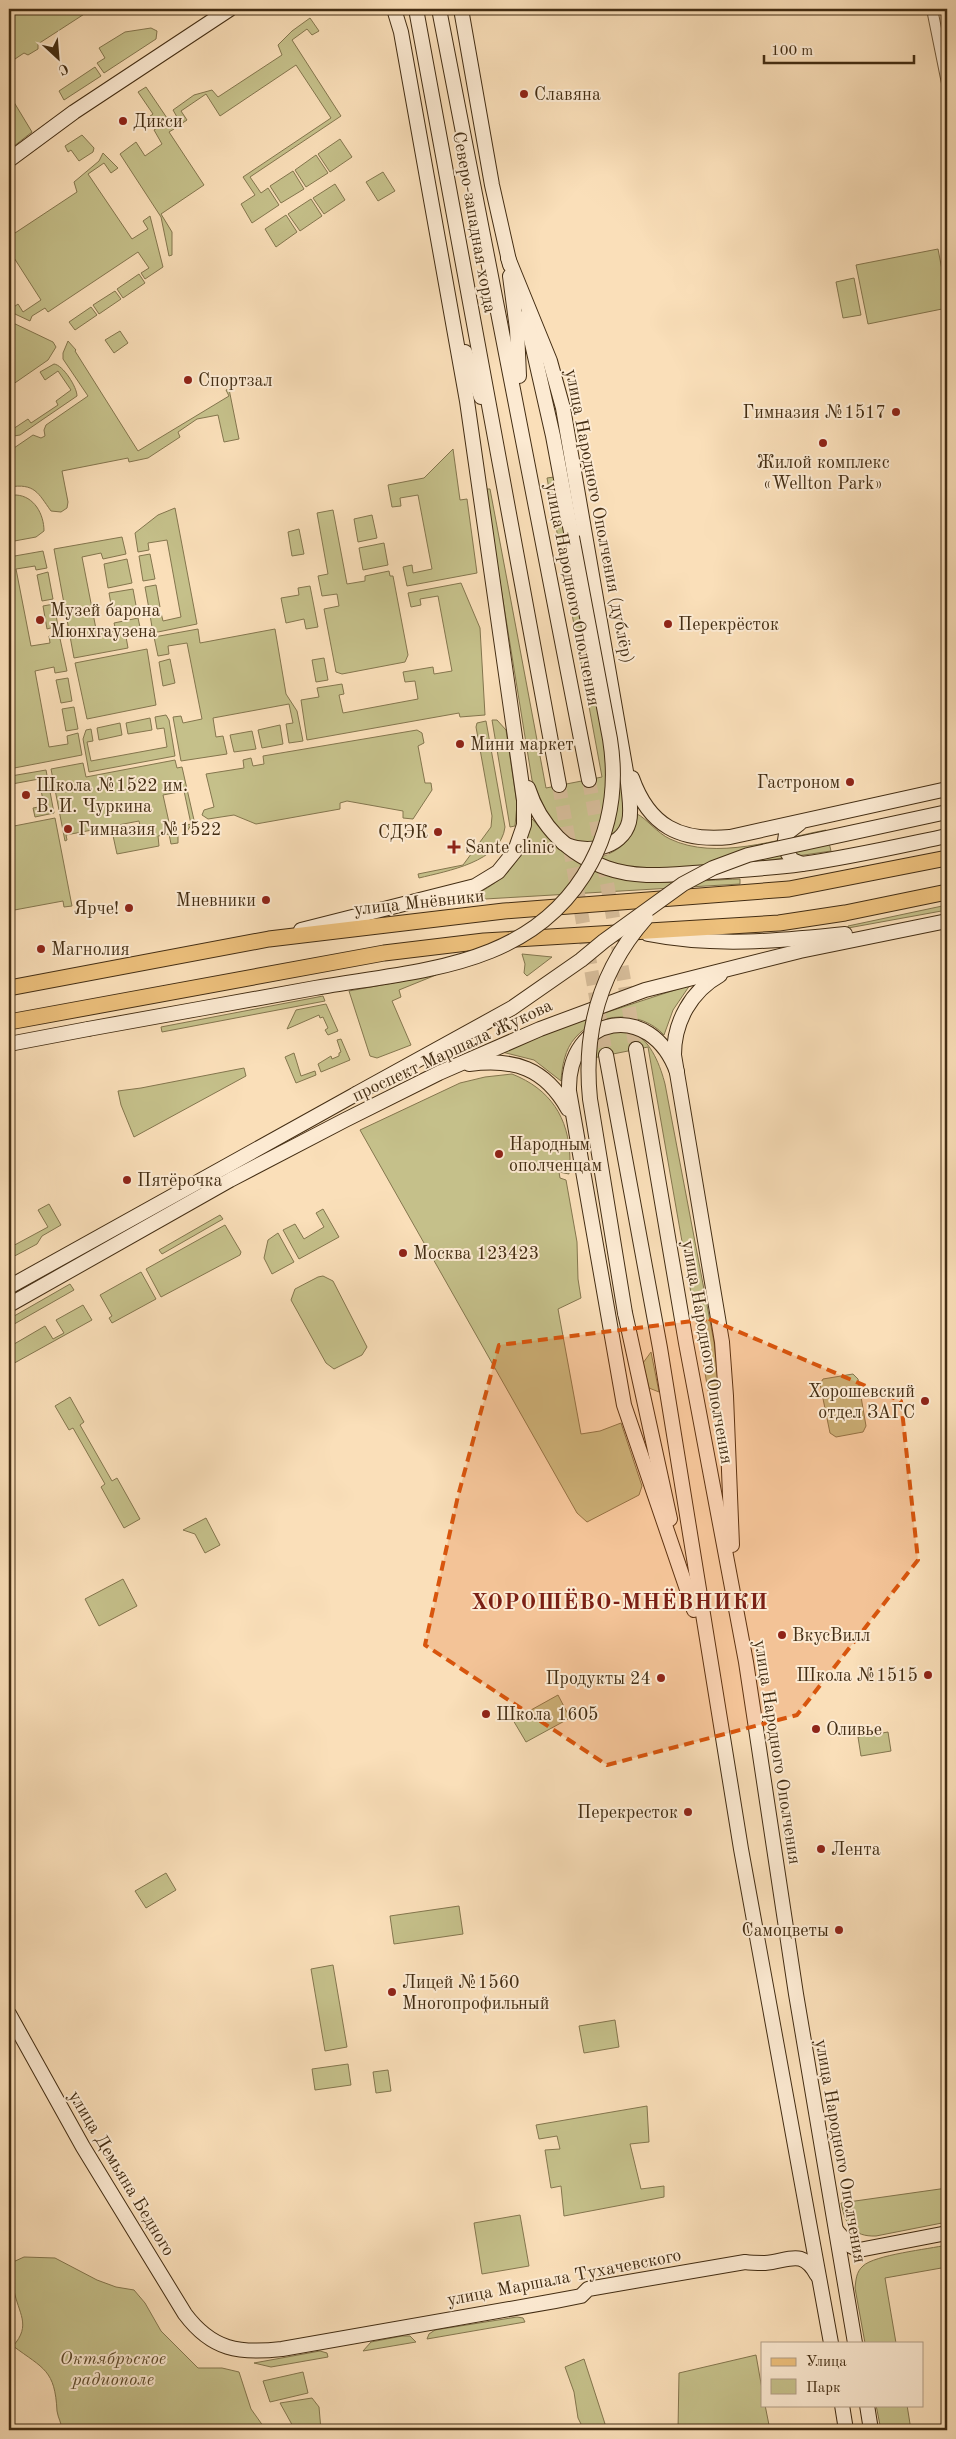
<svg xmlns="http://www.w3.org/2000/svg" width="956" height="2439" font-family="'Old Standard TT',serif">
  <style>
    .green { fill: #c5c08a; stroke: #84764e }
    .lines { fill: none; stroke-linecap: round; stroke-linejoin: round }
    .secondary-tunnel { stroke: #d5bb98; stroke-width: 14; stroke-dasharray: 14 7; stroke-linecap: butt }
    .street-casing { stroke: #715a3c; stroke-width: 12 }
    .secondary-casing { stroke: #432d13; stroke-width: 16 }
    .primary-casing { stroke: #432d13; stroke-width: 17 }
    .street { stroke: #fcead2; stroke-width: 10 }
    .secondary { stroke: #fcead2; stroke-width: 14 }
    .primary { stroke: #edc07c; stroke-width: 15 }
    .secondary-bridge-casing { stroke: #432d13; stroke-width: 16; stroke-linecap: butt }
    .secondary-bridge { stroke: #fcead2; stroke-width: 14 }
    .marked { fill: #d8550d; fill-opacity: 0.2; stroke: #d8550d; stroke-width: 4; stroke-dasharray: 10 6; stroke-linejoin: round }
    .poi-dot { fill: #8f2418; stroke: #fcead2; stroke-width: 2 }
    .labels { text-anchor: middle; stroke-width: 4; stroke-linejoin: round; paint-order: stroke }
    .poi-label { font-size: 18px; fill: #432d13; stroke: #fcead2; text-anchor: start }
    .street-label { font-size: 18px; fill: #432d13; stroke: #fcead2 }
    .park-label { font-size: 18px; font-style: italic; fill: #5d4a2b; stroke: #fcead2 }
    .district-label { font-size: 22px; font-weight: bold; letter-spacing: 1px; fill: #7a1f14; stroke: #fcead2 }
  </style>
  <rect width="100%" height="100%" fill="#fadfb9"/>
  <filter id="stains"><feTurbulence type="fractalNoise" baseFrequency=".004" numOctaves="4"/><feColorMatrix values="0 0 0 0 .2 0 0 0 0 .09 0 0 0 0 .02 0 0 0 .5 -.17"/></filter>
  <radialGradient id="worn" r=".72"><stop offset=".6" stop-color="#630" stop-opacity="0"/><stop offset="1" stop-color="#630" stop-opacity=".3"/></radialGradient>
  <g class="green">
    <path d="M9,9h83l-54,35v5l-10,6 -4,-2 -15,10z"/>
    <path d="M310,18l9,13 -7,4 -5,-6 -15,11 49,76 -91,61 11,16 7,-5 11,17 -27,18 -11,-19 14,-9 -12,-18 88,-59 -35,-53 -76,51 -14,-22 -25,17 6,9 -6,4 -8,-14 21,-15 18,-5 6,7 64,-42 -4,-10 14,-14z"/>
    <path d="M151,28l6,3 -1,8 -52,34 -7,-10 8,-5 -6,-10 26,-16z"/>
    <path d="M95,67l6,9 -37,24 -5,-9z"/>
    <path d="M146,87l21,31 -15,10 -6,-9 7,-5 -15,-22z"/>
    <path d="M9,94l23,38 -23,18z"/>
    <path d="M168,121l6,8 -5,3 35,53 -43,29 11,18v23l-3,1 -8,-39 -41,-63 16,-12 9,14 17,-12 -8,-14z"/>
    <path d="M82,135l12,13 -1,4 -14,9 -8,-11 -3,2 -3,-6z"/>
    <path d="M340,139l12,18 -22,15 -12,-18z"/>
    <path d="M103,153l15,15 -7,5 -7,-10 -16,11 44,65 16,-10 -5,-8 7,-5 13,51 -18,12 -4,-6 8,-5 -11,-16 -90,60 -3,-4 -13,8 -2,5 -15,-7 -4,-5 7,-5 5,8 18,-12 -32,-50v-18l5,-1 1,2 62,-41 -3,-10 25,-21z"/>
    <path d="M316,155l12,18 -22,14 -11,-17z"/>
    <path d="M293,171l11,18 -23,14 -11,-17z"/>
    <path d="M383,172l12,19 -17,10 -12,-19z"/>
    <path d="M335,184l10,16 -21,14 -11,-16z"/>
    <path d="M311,199l11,17 -22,15 -12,-17z"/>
    <path d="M286,215l11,17 -21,15 -11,-18z"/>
    <path d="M938,249l9,47v12l-79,16 -12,-59z"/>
    <path d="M139,274l6,9 -22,15 -6,-9z"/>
    <path d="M854,278l7,37 -18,3 -7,-36z"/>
    <path d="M115,291l6,8 -22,15 -6,-9z"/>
    <path d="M91,307l6,8 -22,15 -6,-8z"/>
    <path d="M9,321l44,21 3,5 -8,13 -39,27z"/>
    <path d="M120,331l8,12 -14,10 -9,-13z"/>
    <path d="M68,341l8,9 -1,1 63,100 91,-55 -3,-6 3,-1 10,50 -15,3 -6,-27 -21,4 -19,13 2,5 -32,21 -19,4 -1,-4 -66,13 6,31 -1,6 -6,4 -10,-1c-13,-18 -16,-28 -42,-24v-47l5,8 19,-13 8,3 4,-2 -1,-6 2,-5 42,-29 -25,-37v-6z"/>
    <path d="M54,364c9,1 23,23 23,32l-57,39 -6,1 -5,-6v-7l4,6 15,-10 3,4 27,-18 -2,-4 15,-11 -13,-19 -13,9 -5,-8z"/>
    <path d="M453,449l7,51 7,-1 10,74 -70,13 -4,-19 9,-2 1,8 19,-4 -14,-74 -18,3 1,8 -9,1 -4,-22 36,-7z"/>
    <path d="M554,477l42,150 30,184 -5,17 -18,15 -32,-2 -22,-23 -17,-38 -47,-291h5l56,299 56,-11 -55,-299z"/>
    <path d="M16,495c18,1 28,19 28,36l-8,6 -27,5v-46z"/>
    <path d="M175,508l22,116 -44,9 -3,-18 11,-2 2,8 18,-4 -14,-77 -19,3 1,7 -11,2 -3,-19 23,-18z"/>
    <path d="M333,510l14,74 18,-3v-5l24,-5 1,5h3l15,79 -3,7 -63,12 -6,-2 -12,-63 15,-3 -2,-12 -15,2 -4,-20 10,-2 -11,-61z"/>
    <path d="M372,515l5,23 -19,4 -4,-23z"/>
    <path d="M299,529l5,25 -12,2 -4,-24z"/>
    <path d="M122,537l4,17 -23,5 -2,-6 -19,4 15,77 19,-3 -2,-8 24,-5 2,9 -15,4 3,17 -54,10 -20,-109z"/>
    <path d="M384,543l4,22 -25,5 -4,-22z"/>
    <path d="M43,551l4,17 -11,2 -1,-4 -19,3 15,77 19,-3 -1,-7 10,-2 8,37 -12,2 -1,-6 -19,4 14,76 19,-3 -1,-8 11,-3 4,22 -73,14v-212z"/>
    <path d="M150,554l5,25 -12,2 -4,-25z"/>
    <path d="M127,559l5,24 -24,5 -4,-24z"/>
    <path d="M48,572l5,27 -11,2 -5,-26z"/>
    <path d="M461,583l19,45 5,87 -25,2 -1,-4 -152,27 -6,-40 18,-3 -2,-9 25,-4 2,10 -5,1 4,18 75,-14 -3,-18 -10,1 -2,-10 30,-5 1,7 18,-3 -14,-75 -18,3 1,6 -10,2 -3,-14z"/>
    <path d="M156,585l4,22 -11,2 -4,-22z"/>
    <path d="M310,586l8,41 -12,2 -2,-10 -18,4 -5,-25 18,-3 -1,-7z"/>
    <path d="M133,589l4,22 -24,5 -4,-23z"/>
    <path d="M54,604l4,22 -11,3 -4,-23z"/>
    <path d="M198,629l2,14 75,-14 11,65 11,17 6,30 -14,2 -3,-19 7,-1 -4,-19 -76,14 3,19 7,-1 4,18 -46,7 -8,-44 8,-1 2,7 19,-4 -15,-76 -19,3 1,8 -11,2 -4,-19z"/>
    <path d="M147,649l9,56 -69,14 -12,-56z"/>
    <path d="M324,658l4,22 -12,2 -4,-22z"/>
    <path d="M170,659l5,24 -12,3 -4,-24z"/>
    <path d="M68,678l4,23 -11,2 -5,-23z"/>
    <path d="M74,707l4,22 -12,2 -4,-22z"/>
    <path d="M166,715l3,5 6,36 -86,16 -6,-33 3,-9 5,-1 2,12 -6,1 4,19 76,-14 -3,-19 -7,1 -2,-12z"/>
    <path d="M150,718l2,12 -24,4 -2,-11z"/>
    <path d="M492,720h5l9,10 11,74 -2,22 -5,1z"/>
    <path d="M486,721l19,106c-4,35 -58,44 -86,51l-1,-4 45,-9 28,-38 1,-11 -16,-89 1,-4z"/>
    <path d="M120,723l2,12 -23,5 -2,-12z"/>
    <path d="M280,725l3,19 -21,4 -4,-18z"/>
    <path d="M417,730l5,3 2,10 -6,3 7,37h6l1,7 -19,29 -10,-1v-7l-56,-10 -7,2v6l-84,15 -22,-9 -26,4 -6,-4 2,-5 10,-3 -8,-33 38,-6 -1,-8 8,-2 2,8 11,-2 -1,-8z"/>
    <path d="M252,731l4,18 -22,3 -4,-17z"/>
    <path d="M175,760l2,8 5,-1 12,53 -8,13 -2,-7 7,-2 -7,-33 -21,4 9,41 6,-1v8l-7,1 -2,-10 -11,2 1,10 -42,8 -5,-23 28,-5 -1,-5 -73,14 1,5 -2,1 -14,-72 32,-6 3,14z"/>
    <path d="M46,770l8,43 -19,4 -2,-9 11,-2 -5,-27 -27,5 -1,-8z"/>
    <path d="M637,814c9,4 20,19 33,25 46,22 108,0 156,-9l5,21 -95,14 -74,4 -43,-3 -20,-8c23,-9 35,-18 38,-44z"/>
    <path d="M55,818l17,88 -8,1 -1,-6 -54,10v-84z"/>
    <path d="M532,819c20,22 42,43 70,54 36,15 98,7 138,6v5l-272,16v-2c28,-13 47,-27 58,-56 3,-7 3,-17 6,-23z"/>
    <path d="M947,905v5l-99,18v-2z"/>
    <path d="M522,954l30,3 -25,19 -3,-3 1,-9z"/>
    <path d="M436,975l-37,15 2,7 -9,4 19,44 -34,13 -7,-2 -21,-65z"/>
    <path d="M690,985l-17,25 -9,25c-23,-25 -66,-24 -89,3 -10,11 -13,28 -14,43l-27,-21 -32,-8 72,-29z"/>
    <path d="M323,996l2,5 -163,31 -1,-5z"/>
    <path d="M326,1004l12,27 -10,4 -3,-5 3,-2 -5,-11 -3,1 -1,-3 -32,14 9,-19z"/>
    <path d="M614,1029c7,2 14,2 20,5 17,6 27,34 31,50l49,258 4,37 -6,34 -64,-366 -65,13 6,-17z"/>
    <path d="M341,1039l9,21 -29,12 -3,-8 13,-8 1,3 7,-3v-3l2,-1 -4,-12z"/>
    <path d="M294,1053l7,23 14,-5 1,4 -20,8 -11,-26z"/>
    <path d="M244,1068l2,8 -112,61 -13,-32 -3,-14 23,-3z"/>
    <path d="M512,1074c38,15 57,43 58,85 0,6 -2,9 -1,15l-10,-2 1,6 6,2 11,62 1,37 3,19 -23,11 23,125 19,-3 21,-8 21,63 -3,9 -52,27 -10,-9 -217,-383 100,-47 25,-6z"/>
    <path d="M49,1204l12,21 -19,11 -5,8 -28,15v-11l39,-21 -10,-17z"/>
    <path d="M323,1209l16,28 -40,22 -16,-29 12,-6 9,15 20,-12 -8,-14z"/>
    <path d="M220,1215l3,4 -61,35 -3,-4z"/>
    <path d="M225,1225l16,27 -1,3 -79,42 -15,-28z"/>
    <path d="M278,1233l16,29 -22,12 -8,-16 4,-18z"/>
    <path d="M141,1272l15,27 -44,24 -3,-5 3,-2 -12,-21z"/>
    <path d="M323,1276l10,5 34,66 -5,8 -28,14 -8,-6 -35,-63 4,-11 23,-12z"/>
    <path d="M70,1284l4,6 -65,37v-8z"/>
    <path d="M83,1305l9,15 -83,46v-19l36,-21 8,13 11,-6 -8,-13z"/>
    <path d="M651,1352l8,40 -10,-4 -6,-25z"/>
    <path d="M853,1374l5,5 8,47 -3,6 -27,5 -6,-4 -10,-49 3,-5z"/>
    <path d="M70,1397l14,25 -4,3 32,56 5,-3 23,41 -16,9 -23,-41 4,-3 -32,-56 -4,2 -14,-24z"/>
    <path d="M206,1518l14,27 -15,8 -10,-19 -12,-4z"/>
    <path d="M123,1579l14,27 -38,20 -14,-27z"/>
    <path d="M558,1695l12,23 -44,24 -13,-22z"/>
    <path d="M888,1732l3,19 -30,5 -3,-19z"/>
    <path d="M166,1873l10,17 -30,18 -11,-17z"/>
    <path d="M459,1906l4,28 -69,10 -4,-28z"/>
    <path d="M333,1965l14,82 -22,4 -14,-82z"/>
    <path d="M615,2020l4,27 -35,6 -5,-27z"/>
    <path d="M348,2064l3,21 -36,5 -3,-21z"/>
    <path d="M388,2070l3,21 -15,2 -3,-21z"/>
    <path d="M647,2106l2,36 -19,2 11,45 23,-3v11l-100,19 -3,-30 -10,2 -6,-38 15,-1 -3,-13 -18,3 -3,-14z"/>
    <path d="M947,2188v34l-71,14c-23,1 -31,-12 -35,-33z"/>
    <path d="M520,2215l9,51 -47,8 -8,-51z"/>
    <path d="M947,2245v22l-62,11 11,65h-31l-10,-55c1,-8 1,-16 8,-22 11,-11 66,-17 84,-21z"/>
    <path d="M24,2257l31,1 42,22 19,7 18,3 11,13 16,28 37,37h24l17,4 12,37 15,21h-204c0,-6 -4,-12 -5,-19 -2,-41 -13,-42 -44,-65 19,-21 5,-33 1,-56 -1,-9 0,-19 -1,-28z"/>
    <path d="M517,2317l6,1 2,4 -98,17 2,-5 6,-4z"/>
    <path d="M402,2336h8l6,6 -53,9 8,-9z"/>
    <path d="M320,2351l7,2 1,4 -57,10 -17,-4z"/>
    <path d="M756,2355l6,34v16h3l5,25h-92l1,-57z"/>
    <path d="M584,2359l23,71h-23l-6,-12 -4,-26 -9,-25z"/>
    <path d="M303,2372l5,21 -38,9 -7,-21z"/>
    <path d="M312,2398l7,9 2,23h-26l-15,-27z"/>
    <path d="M876,2405h31l4,25h-30z"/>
  </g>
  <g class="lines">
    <g class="secondary-tunnel">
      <path d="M589,780l47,269"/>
      <path d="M559,785l47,270"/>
    </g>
    <g class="street-casing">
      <path id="street" d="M932,9l15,74"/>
    </g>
    <g class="secondary-casing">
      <g id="secondary">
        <path d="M416,9l143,776"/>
        <path d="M439,9l150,771"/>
        <path d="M461,9l31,176 18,80"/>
        <path d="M9,160l65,-48 156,-103"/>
        <path d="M508,258l42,103 13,47 65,375c1,13 4,27 1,39 -7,27 -45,33 -66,21"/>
        <path d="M510,276l7,53 2,47"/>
        <path d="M526,317l27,119 19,101"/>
        <path d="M465,352l16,45"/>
        <path d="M632,778c17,48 48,64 98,59l217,-48"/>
        <path d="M528,788c12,38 41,67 79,80 28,10 57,7 86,5 37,-2 73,-4 109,-9 49,-7 97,-18 145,-28"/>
        <path d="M799,824l-13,10 -2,13 8,13 10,4"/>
        <path d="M301,930l174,-44 23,-14 17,-21 9,-26v-25l-57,-399 -66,-369 -7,-23"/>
        <path d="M648,934c65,13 132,7 197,0"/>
        <path d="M720,975c-29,16 -46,47 -46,80l48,287 4,54 6,149"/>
        <path d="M9,1044l79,-15"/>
        <path d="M636,1049l50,294 60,319 50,332 59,349"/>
        <path d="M606,1055l54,293 81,501 90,494"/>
        <path d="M469,1064c45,-6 76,4 99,45"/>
        <path d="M677,1072c-26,-72 -110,-58 -108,19l55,314 70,205"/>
        <path d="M9,1287l347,-193"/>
        <path d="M9,1305l221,-125 115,-60 94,-47 101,-44 105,-39 155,-39 147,-30"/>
        <path d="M625,1313l45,206"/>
        <path d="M9,2014l74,133 102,167c27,36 54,40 97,35l273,-48 26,-5 7,-7 157,-27c7,1 14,1 20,1 24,-2 37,-15 52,12"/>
        <path d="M836,2230l13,15 10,5 88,-17"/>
        <path d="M842,2405l4,25"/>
        <path d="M867,2405l4,25"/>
      </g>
    </g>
    <g class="primary-casing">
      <g id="primary">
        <path d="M9,988l260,-49 235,-28 285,-22 158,-31"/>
        <path d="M9,1022l375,-69 100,-12 295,-18 66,-10 102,-21"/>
      </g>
    </g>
    <use href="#street" class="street"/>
    <use href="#secondary" class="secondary"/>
    <use href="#primary" class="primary"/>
    <g class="secondary-bridge-casing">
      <g id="secondary-bridge">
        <path d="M88,1029c76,-14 151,-27 227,-41 104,-18 220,-20 276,-125 21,-39 26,-80 19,-124l-38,-202"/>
        <path d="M356,1094l156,-86 69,-48 23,-19 79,-57 30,-16 35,-13 199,-43"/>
        <path d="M625,1313l-35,-214c-7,-68 11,-130 56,-181"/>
      </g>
    </g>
    <use href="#secondary-bridge" class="secondary-bridge"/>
  </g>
  <path class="marked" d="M709,1319l192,82 17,159 -121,155 -190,50 -182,-120 33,-149 41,-151z"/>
  <g class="poi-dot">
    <circle cx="524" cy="94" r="5"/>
    <circle cx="123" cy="121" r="5"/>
    <circle cx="188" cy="380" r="5"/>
    <circle cx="896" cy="412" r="5"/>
    <circle cx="823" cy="443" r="5"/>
    <circle cx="40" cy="620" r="5"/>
    <circle cx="668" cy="624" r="5"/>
    <circle cx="460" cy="744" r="5"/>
    <circle cx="850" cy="782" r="5"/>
    <circle cx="26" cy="795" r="5"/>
    <circle cx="68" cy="829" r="5"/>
    <circle cx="438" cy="832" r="5"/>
    <path d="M451.5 839.5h5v5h5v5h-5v5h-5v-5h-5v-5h5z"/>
    <circle cx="266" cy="900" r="5"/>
    <circle cx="129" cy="908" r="5"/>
    <circle cx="41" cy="949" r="5"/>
    <circle cx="499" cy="1154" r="5"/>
    <circle cx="127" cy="1180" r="5"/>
    <circle cx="403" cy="1253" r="5"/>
    <circle cx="925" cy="1401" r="5"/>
    <circle cx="782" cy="1635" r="5"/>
    <circle cx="928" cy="1675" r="5"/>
    <circle cx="661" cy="1678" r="5"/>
    <circle cx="486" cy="1714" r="5"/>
    <circle cx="816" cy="1729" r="5"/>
    <circle cx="688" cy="1812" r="5"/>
    <circle cx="821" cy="1849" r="5"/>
    <circle cx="839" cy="1930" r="5"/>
    <circle cx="392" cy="1992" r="5"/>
  </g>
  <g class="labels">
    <g class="poi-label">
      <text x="534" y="100">Славяна</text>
      <text x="133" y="127">Дикси</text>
      <text x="198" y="386">Спортзал</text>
      <text x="886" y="418" text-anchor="end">Гимназия №1517</text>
      <text x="823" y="468" text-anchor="middle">Жилой комплекс<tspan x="823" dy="21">«Wellton Park»</tspan></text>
      <text x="50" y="616">Музей барона<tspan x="50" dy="21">Мюнхгаузена</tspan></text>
      <text x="678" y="630">Перекрёсток</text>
      <text x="470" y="750">Мини маркет</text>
      <text x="840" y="788" text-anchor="end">Гастроном</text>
      <text x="36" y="791">Школа №1522 им.<tspan x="36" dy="21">В. И. Чуркина</tspan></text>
      <text x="78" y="835">Гимназия №1522</text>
      <text x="428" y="838" text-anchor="end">СДЭК</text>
      <text x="465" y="853">Sante clinic</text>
      <text x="256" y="906" text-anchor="end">Мневники</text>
      <text x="119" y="914" text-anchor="end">Ярче!</text>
      <text x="51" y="955">Магнолия</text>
      <text x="509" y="1150">Народным<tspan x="509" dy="21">ополченцам</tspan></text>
      <text x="137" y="1186">Пятёрочка</text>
      <text x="413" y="1259">Москва 123423</text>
      <text x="915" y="1397" text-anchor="end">Хорошевский<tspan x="915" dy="21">отдел ЗАГС</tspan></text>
      <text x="792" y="1641">ВкусВилл</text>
      <text x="918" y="1681" text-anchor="end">Школа №1515</text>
      <text x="651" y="1684" text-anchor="end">Продукты 24</text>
      <text x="496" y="1720">Школа 1605</text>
      <text x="826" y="1735">Оливье</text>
      <text x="678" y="1818" text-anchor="end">Перекресток</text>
      <text x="831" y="1855">Лента</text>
      <text x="829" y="1936" text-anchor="end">Самоцветы</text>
      <text x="402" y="1988">Лицей №1560<tspan x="402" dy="21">Многопрофильный</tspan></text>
    </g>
    <g class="street-label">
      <text transform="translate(475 222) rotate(80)" y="6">Северо-западная хорда</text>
      <text transform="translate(600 516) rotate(79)" y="6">улица Народного Ополчения (дублёр)</text>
      <text transform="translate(573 594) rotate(79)" y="6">улица Народного Ополчения</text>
      <text transform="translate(419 902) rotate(-6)" y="6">улица Мнёвники</text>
      <text transform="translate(452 1050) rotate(-25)" y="6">проспект Маршала Жукова</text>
      <text transform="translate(708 1352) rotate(80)" y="6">улица Народного Ополчения</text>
      <text transform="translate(778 1752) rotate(81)" y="6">улица Народного Ополчения</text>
      <text transform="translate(841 2151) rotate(80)" y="6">улица Народного Ополчения</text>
      <text transform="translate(122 2173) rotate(59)" y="6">улица Демьяна Бедного</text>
      <text transform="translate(564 2277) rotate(-11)" y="6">улица Маршала Тухачевского</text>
    </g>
    <g class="park-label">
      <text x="113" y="2364">Октябрьское<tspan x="113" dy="21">радиополе</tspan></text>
    </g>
    <g class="district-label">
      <text x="620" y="1609">ХОРОШЁВО-МНЁВНИКИ</text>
    </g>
  </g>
  <rect width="956" height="2439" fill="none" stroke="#fadfb9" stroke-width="30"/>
  <rect x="10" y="10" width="936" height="2419" fill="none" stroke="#432d13" stroke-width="2.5"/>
  <rect x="15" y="15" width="926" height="2409" fill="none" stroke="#432d13"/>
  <rect x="761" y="2342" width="162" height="65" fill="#fcead2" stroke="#b29e86"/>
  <rect x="771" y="2358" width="25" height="8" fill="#edc07c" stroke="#b29e86"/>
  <text x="806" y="2366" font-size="15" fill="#432d13">Улица</text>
  <rect x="771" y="2379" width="25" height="15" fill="#c5c08a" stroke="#b29e86"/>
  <text x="806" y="2392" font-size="15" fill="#432d13">Парк</text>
  <g transform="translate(58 58) rotate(154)" stroke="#fcead2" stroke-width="4" paint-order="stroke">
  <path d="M0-4L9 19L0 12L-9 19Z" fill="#432d13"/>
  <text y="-8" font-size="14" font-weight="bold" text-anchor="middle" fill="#432d13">С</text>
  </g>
  <path d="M764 55v8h150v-8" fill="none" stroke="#432d13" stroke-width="2.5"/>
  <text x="771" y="55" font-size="15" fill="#432d13" stroke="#fcead2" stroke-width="4" paint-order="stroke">100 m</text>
  <rect width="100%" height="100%" filter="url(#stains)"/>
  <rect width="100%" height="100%" fill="url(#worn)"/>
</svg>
